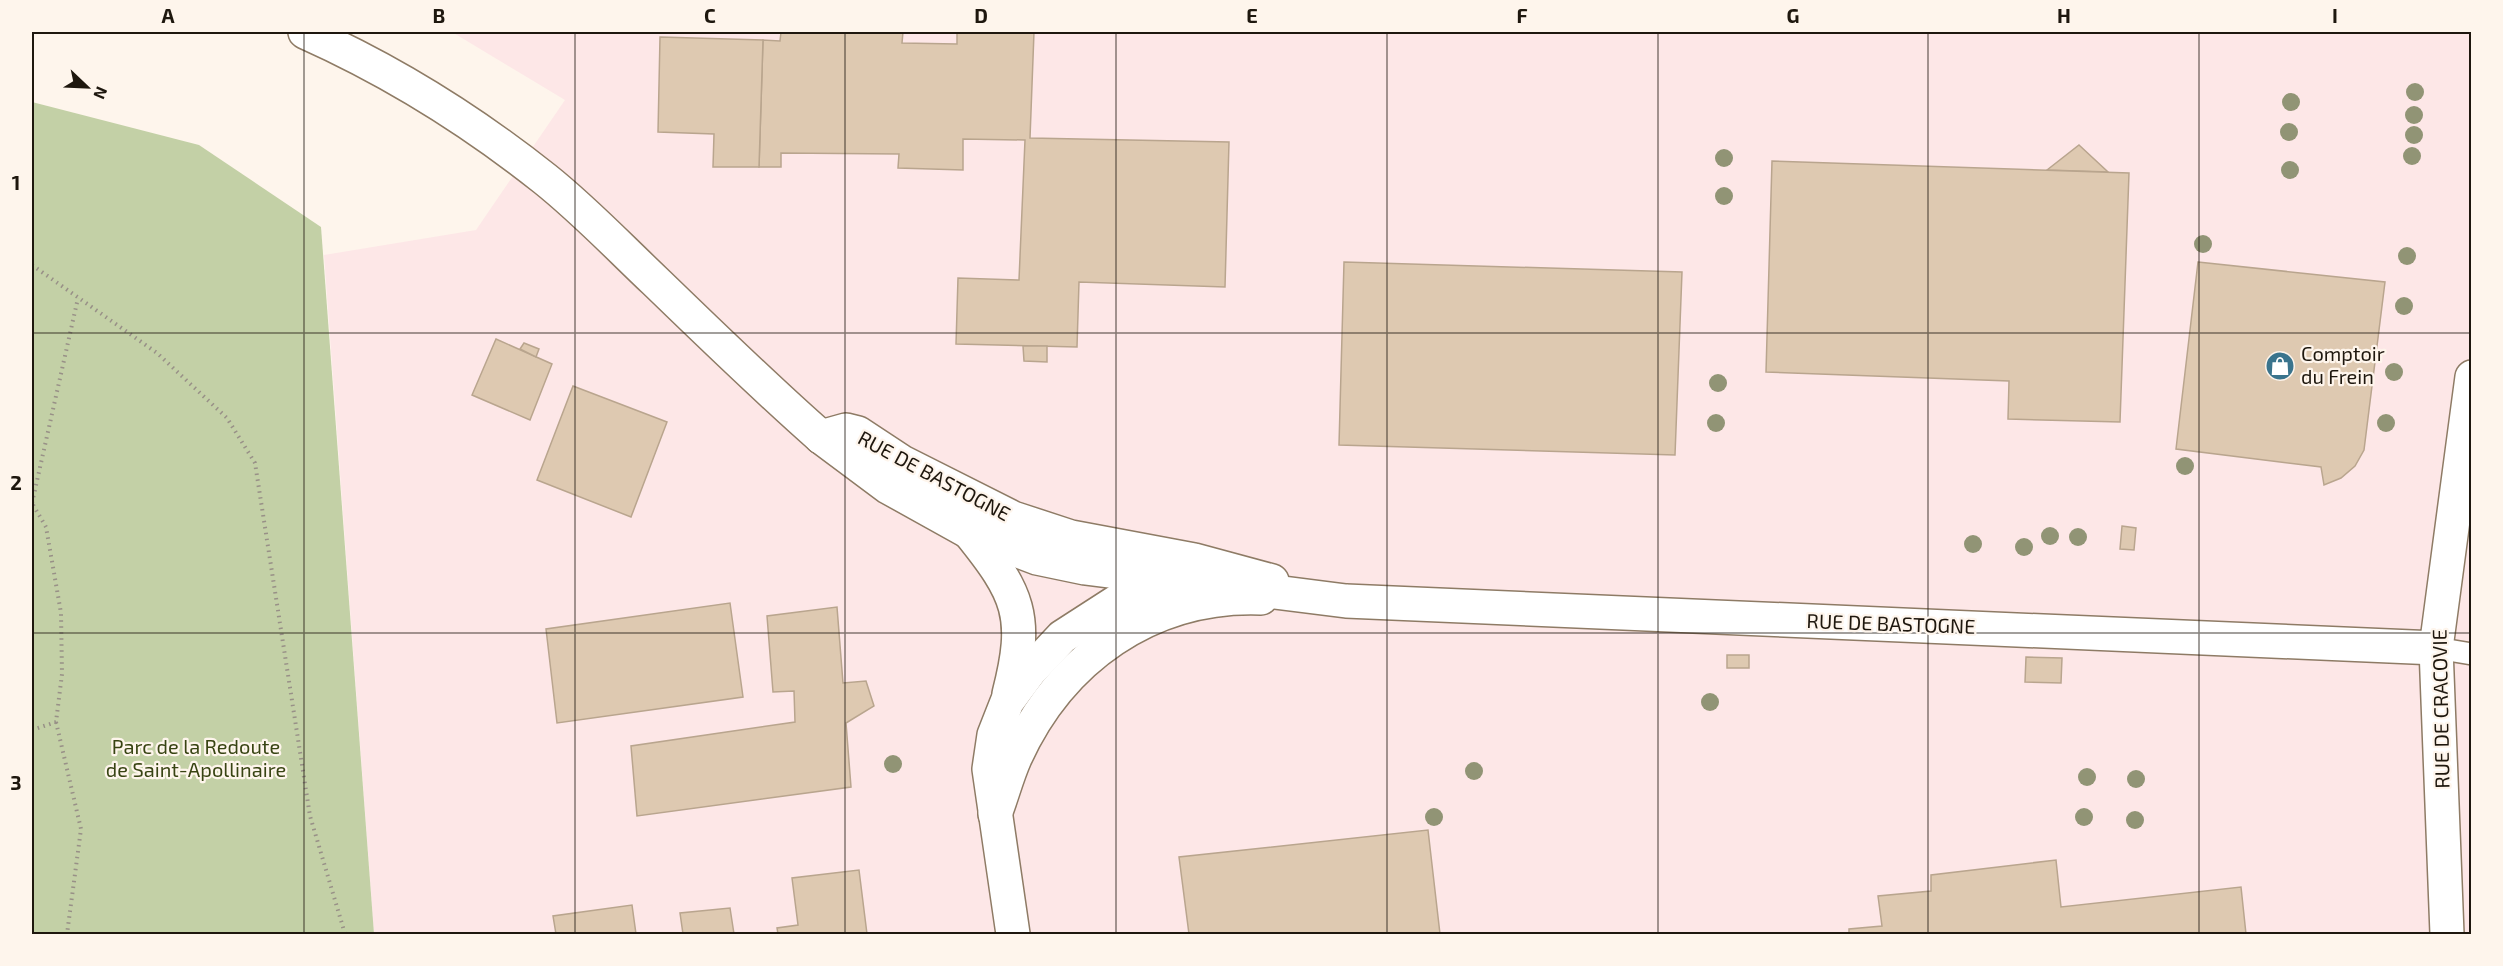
<svg xmlns="http://www.w3.org/2000/svg" width="2503" height="966" font-family="'Exo 2',sans-serif">
  <style>
    .industrial { fill: #fde7e7 }
    .green { fill: #c3d0a6 }
    .building { fill: #dec9b1; stroke: #b9a58e; stroke-width: 1.5 }
    .lines { fill: none; stroke-linecap: round; stroke-linejoin: round }
    .lane-casing { stroke: #8e7b65; stroke-width: 24 }
    .street-casing { stroke: #8e7b65; stroke-width: 36 }
    .primary-casing { stroke: #8e7b65; stroke-width: 36 }
    .highway-casing { stroke: #8e7b65; stroke-width: 36 }
    .path { stroke: #989087; stroke-width: 4; stroke-dasharray: 1.5 4.5; stroke-linecap: butt }
    .lane { stroke: #fff; stroke-width: 21 }
    .street { stroke: #fff; stroke-width: 33 }
    .primary { stroke: #fff; stroke-width: 33 }
    .highway { stroke: #fff; stroke-width: 33 }
    .tree { fill: #919475 }
    .grid { fill: none; stroke: #1e170e; stroke-width: 1.5; stroke-opacity: 0.55 }
    .labels { text-anchor: middle; stroke-width: 4.5; stroke-linejoin: round; paint-order: stroke }
    .poi-label { font-size: 20px; fill: #1e170e; stroke: #fef5ec; text-anchor: start }
    .street-label { font-size: 20px; fill: #1e170e; stroke: #fef5ec }
    .park-label { font-size: 20px; fill: #384413; stroke: #fef5ec }
    .neatline { fill: none; stroke: #1e170e; stroke-width: 2 }
    .grid-label { font-size: 20px; text-anchor: middle; font-weight: bold; fill: #1e170e }
  </style>
  <rect width="100%" height="100%" fill="#fef5ec"/>
  <path class="industrial" d="M452,32h2019v902h-2097l-50,-679 152,-25 89,-130z"/>
  <path class="green" d="M32,102l167,43 122,82 53,707h-342z"/>
  <g class="building">
    <path d="M781,32h122l-1,11 55,1v-12h77l-4,106 199,4 -4,145 -146,-5 -2,65 -121,-3 2,-66 61,2 6,-140 -62,-1v31l-65,-2 1,-14 -118,-1v14h-22l4,-127 17,1z"/>
    <path d="M660,37l103,3 -4,127h-46l1,-33 -56,-2z"/>
    <path d="M2079,145l29,27 -61,-2z"/>
    <path d="M1772,161l357,12 -9,249 -112,-3 1,-38 -243,-9z"/>
    <path d="M1344,262l338,10 -7,183 -336,-10z"/>
    <path d="M2198,262l187,20 -21,168 -9,16 -14,12 -17,7 -3,-18 -145,-18z"/>
    <path d="M496,339l56,25 -22,56 -58,-25z"/>
    <path d="M524,343l15,6 -3,8 -16,-8z"/>
    <path d="M1023,346h24v16l-23,-1z"/>
    <path d="M573,386l94,36 -36,95 -94,-37z"/>
    <path d="M2122,526l14,2 -2,22 -14,-1z"/>
    <path d="M730,603l13,94 -186,26 -11,-94z"/>
    <path d="M837,607l6,76 23,-2 8,25 -28,17 5,64 -214,29 -6,-70 164,-24 -1,-31 -21,1 -6,-76z"/>
    <rect x="1727" y="655" width="22" height="13"/>
    <path d="M2026,657l36,1 -1,25 -36,-1z"/>
    <path d="M1428,830l12,104h-251l-10,-77z"/>
    <path d="M2056,860l5,47 180,-20 5,47h-397v-5l33,-3 -4,-30 53,-5v-16z"/>
    <path d="M859,870l8,64h-89l-1,-6 21,-3 -6,-47z"/>
    <path d="M632,905l4,29h-80l-3,-18z"/>
    <path d="M730,908l4,26h-51l-3,-21z"/>
  </g>
  <g class="lines">
    <g class="lane-casing">
      <path id="lane" d="M2436,648l36,6"/>
    </g>
    <g class="street-casing">
      <g id="street">
        <path d="M821,437l25,-7 12,3 44,29 111,56 58,19 123,23 78,21"/>
        <path d="M969,532c50,62 60,84 40,162"/>
        <path d="M2436,648l11,286"/>
        <path d="M995,814c7,-18 12,-38 20,-56 45,-99 135,-164 246,-160"/>
        <path d="M1013,934l-24,-165 5,-34 13,-33 23,-31 32,-34 62,-40 48,-18"/>
      </g>
    </g>
    <g class="primary-casing">
      <path id="primary" d="M821,437l67,50 81,45 68,26 48,10 261,33 1090,47 36,-271"/>
    </g>
    <g class="highway-casing">
      <path id="highway" d="M305,32c85,38 167,89 240,147 39,31 74,68 110,102 55,53 109,106 166,156"/>
    </g>
    <g class="path">
      <path d="M32,265l125,88 70,65 28,45 55,353 35,118"/>
      <path d="M32,503l46,-205"/>
      <path d="M56,722l25,107 -14,105"/>
      <path d="M32,730l24,-8 6,-48 -1,-61 -15,-86 -14,-24"/>
    </g>
    <use href="#lane" class="lane"/>
    <use href="#street" class="street"/>
    <use href="#primary" class="primary"/>
    <use href="#highway" class="highway"/>
  </g>
  <g class="tree">
    <circle cx="2415" cy="92" r="9"/>
    <circle cx="2291" cy="102" r="9"/>
    <circle cx="2414" cy="115" r="9"/>
    <circle cx="2289" cy="132" r="9"/>
    <circle cx="2414" cy="135" r="9"/>
    <circle cx="2412" cy="156" r="9"/>
    <circle cx="1724" cy="158" r="9"/>
    <circle cx="2290" cy="170" r="9"/>
    <circle cx="1724" cy="196" r="9"/>
    <circle cx="2203" cy="244" r="9"/>
    <circle cx="2407" cy="256" r="9"/>
    <circle cx="2404" cy="306" r="9"/>
    <circle cx="2394" cy="372" r="9"/>
    <circle cx="1718" cy="383" r="9"/>
    <circle cx="1716" cy="423" r="9"/>
    <circle cx="2386" cy="423" r="9"/>
    <circle cx="2185" cy="466" r="9"/>
    <circle cx="2050" cy="536" r="9"/>
    <circle cx="2078" cy="537" r="9"/>
    <circle cx="1973" cy="544" r="9"/>
    <circle cx="2024" cy="547" r="9"/>
    <circle cx="1710" cy="702" r="9"/>
    <circle cx="893" cy="764" r="9"/>
    <circle cx="1474" cy="771" r="9"/>
    <circle cx="2087" cy="777" r="9"/>
    <circle cx="2136" cy="779" r="9"/>
    <circle cx="1434" cy="817" r="9"/>
    <circle cx="2084" cy="817" r="9"/>
    <circle cx="2135" cy="820" r="9"/>
  </g>
  <path class="grid" d="M304,32v902M575,32v902M845,32v902M1116,32v902M1387,32v902M1658,32v902M1928,32v902M2199,32v902M32,333h2440M32,633h2440"/>
  <defs>
    <g id="shop-disc" transform="scale(1.5)"><circle r="9.5" fill="#3a748d" stroke="#fef5ec"/><path d="M-5-2.5h2.3a2.7 3.5 0 0 1 5.4 0H5L5.5 6h-11ZM-1.5-2.5h3a1.5 2.3 0 0 0-3 0Z" fill="#fff"/></g>
  </defs>
  <g fill-rule="evenodd">
    <use href="#shop-disc" x="2280" y="366"/>
  </g>
  <g class="labels">
    <g class="poi-label">
      <text x="2301" y="361">Comptoir<tspan x="2301" dy="23">du Frein</tspan></text>
    </g>
    <g class="street-label">
      <text transform="translate(934 476) rotate(28)" y="7">RUE DE BASTOGNE</text>
      <text transform="translate(1891 624) rotate(2)" y="7">RUE DE BASTOGNE</text>
      <text transform="translate(2441 709) rotate(-91)" y="7">RUE DE CRACOVIE</text>
    </g>
    <g class="park-label">
      <text x="196" y="754">Parc de la Redoute<tspan x="196" dy="23">de Saint-Apollinaire</tspan></text>
    </g>
  </g>
  <rect width="2503" height="966" fill="none" stroke="#fef5ec" stroke-width="66"/>
  <g transform="translate(87 87) rotate(113)" stroke="#fef5ec" stroke-width="4.5" paint-order="stroke">
  <path d="M0-4.5L10 22L0 15L-10 22Z" fill="#1e170e"/>
  <text y="-9" font-size="16" font-weight="bold" text-anchor="middle" fill="#1e170e">N</text>
  </g>
  <rect x="33" y="33" width="2437" height="900" class="neatline"/>
  <g class="grid-label">
    <text x="168" y="23">A</text>
    <text x="439" y="23">B</text>
    <text x="710" y="23">C</text>
    <text x="981" y="23">D</text>
    <text x="1252" y="23">E</text>
    <text x="1522" y="23">F</text>
    <text x="1793" y="23">G</text>
    <text x="2064" y="23">H</text>
    <text x="2335" y="23">I</text>
    <text x="16" y="190">1</text>
    <text x="16" y="490">2</text>
    <text x="16" y="790">3</text>
  </g>
</svg>
